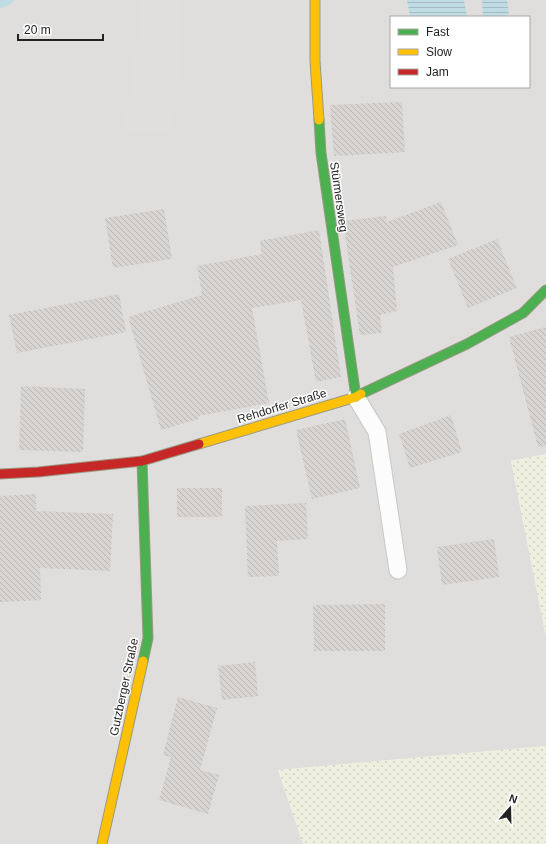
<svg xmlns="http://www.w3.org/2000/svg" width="546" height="844" font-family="Arial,sans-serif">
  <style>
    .residential { fill: #dfdedc; fill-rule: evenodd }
    .farmland { fill: url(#farmland-dots) }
    .parking { fill: #e0dfde }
    .water { fill: url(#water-rules) }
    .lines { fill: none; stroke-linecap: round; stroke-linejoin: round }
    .stream { stroke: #bfdbe3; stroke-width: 9 }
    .building { fill: url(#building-back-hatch) }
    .lane-casing { stroke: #c9c8c7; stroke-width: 19 }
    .fast-casing { stroke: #999a82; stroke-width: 11 }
    .slow-casing { stroke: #999a82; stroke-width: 11 }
    .jam-casing { stroke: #999a82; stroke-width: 11 }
    .lane { stroke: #fdfcfc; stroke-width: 17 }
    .fast { stroke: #4caf50; stroke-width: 9 }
    .slow { stroke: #ffc107; stroke-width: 9 }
    .jam { stroke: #c62828; stroke-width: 9 }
    .labels { text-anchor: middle; stroke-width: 3; stroke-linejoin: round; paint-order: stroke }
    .street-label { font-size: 12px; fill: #222; stroke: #fff }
  </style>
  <defs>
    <pattern id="farmland-dots" width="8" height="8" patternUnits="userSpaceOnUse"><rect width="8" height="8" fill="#efefdf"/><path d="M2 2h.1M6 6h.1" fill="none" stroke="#cdcdbf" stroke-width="1.8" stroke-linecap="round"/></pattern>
    <pattern id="water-rules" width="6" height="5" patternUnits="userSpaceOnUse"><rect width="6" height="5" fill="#bfdbe3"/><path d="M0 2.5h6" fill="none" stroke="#a4bcc2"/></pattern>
    <pattern id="building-back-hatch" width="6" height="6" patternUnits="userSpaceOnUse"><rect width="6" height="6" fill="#d7d4d2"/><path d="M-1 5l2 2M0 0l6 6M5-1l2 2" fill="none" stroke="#b8b6b4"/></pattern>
  </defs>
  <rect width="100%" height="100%" fill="#f0eeeb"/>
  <path class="residential" d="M0,0h546v454l-35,7 35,176v109l-268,24 25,74h-303zM391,17h138v70h-138z"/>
  <g class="farmland">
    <path d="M546,454v183l-35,-176z"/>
    <path d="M546,746v98h-243l-25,-74z"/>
  </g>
  <path class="parking" d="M143,0h39l-8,134 -50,-1z"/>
  <g class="water">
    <path d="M407,0h57l3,17h-57z"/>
    <path d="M482,0h25l2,14 -9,3h-17z"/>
  </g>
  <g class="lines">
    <path class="stream" d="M0,4l9,-4"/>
  </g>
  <g class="building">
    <path d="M402,102l3,50 -71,4 -4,-51z"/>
    <path d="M441,202l17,43 -65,22 4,44 -17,4 2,18 -22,2 -17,-114 43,-5 1,6z"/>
    <path d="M164,209l8,50 -59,9 -8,-50z"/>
    <path d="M319,230l22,147 -25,5 -15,-82 -49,8 17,95 -71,13 1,3 -38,11 -33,-113 74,-22 -5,-29 65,-12 -2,-13z"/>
    <path d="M497,239l20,49 -49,20 -20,-49z"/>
    <path d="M119,294l7,38 -109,21 -8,-38z"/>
    <path d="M546,327v119l-8,1 -29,-110z"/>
    <path d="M21,386l64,3 -2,63 -64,-2z"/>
    <path d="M451,415l11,37 -52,16 -11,-34z"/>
    <path d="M345,419l15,69 -48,11 -16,-69z"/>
    <rect x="177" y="488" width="45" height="29"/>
    <path d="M36,494v17l77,3 -3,57 -70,-3 1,32 -41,2v-106z"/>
    <path d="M306,503l2,36 -31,2 2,35 -31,1 -3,-71z"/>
    <path d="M494,539l5,38 -57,8 -5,-38z"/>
    <path d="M385,604v47h-71l-1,-46z"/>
    <path d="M255,662l3,34 -36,4 -4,-34z"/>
    <path d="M178,697l39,11 -17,62 19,5 -11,39 -49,-14 12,-43 -8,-2z"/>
  </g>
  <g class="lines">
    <g class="lane-casing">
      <path id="lane" d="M356,397l21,35 21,138"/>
    </g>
    <g class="fast-casing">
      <g id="fast">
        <path d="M319,120l2,33 35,244"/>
        <path d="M361,394l106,-50 56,-31 23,-23"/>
        <path d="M142,461l6,177 -5,23"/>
      </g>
    </g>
    <g class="slow-casing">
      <g id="slow">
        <path d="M315,0v61l4,59"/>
        <path d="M199,444l157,-47 5,-3"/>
        <path d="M102,844l41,-183"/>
      </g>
    </g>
    <g class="jam-casing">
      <path id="jam" d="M0,474l38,-2 104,-11 57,-17"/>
    </g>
    <use href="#lane" class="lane"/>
    <use href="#fast" class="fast"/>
    <use href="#slow" class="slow"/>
    <use href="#jam" class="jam"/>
  </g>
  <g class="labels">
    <g class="street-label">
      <text transform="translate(339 197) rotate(82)" y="4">Stürmersweg</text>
      <text transform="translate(282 406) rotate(-17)" y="4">Rehdorfer Straße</text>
      <text transform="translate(124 687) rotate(-78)" y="4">Gutzberger Straße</text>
    </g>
  </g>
  <rect x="390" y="16" width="140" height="72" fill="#ffffff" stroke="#a7a7a7"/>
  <rect x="398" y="29" width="20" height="6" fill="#4caf50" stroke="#a7a7a7"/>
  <text x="426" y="36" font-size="12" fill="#222222">Fast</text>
  <rect x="398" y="49" width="20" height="6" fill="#ffc107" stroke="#a7a7a7"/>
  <text x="426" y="56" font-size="12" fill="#222222">Slow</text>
  <rect x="398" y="69" width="20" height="6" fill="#c62828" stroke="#a7a7a7"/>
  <text x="426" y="76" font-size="12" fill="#222222">Jam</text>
  <g transform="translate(510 808) rotate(20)" stroke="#ffffff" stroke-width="3" paint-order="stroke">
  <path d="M0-3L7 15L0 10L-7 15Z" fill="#222222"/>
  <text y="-6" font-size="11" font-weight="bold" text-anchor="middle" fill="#222222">N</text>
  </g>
  <path d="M18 34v6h85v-6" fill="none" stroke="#222222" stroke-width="2"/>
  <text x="24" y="34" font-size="12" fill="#222222" stroke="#ffffff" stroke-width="3" paint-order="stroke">20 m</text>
</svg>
